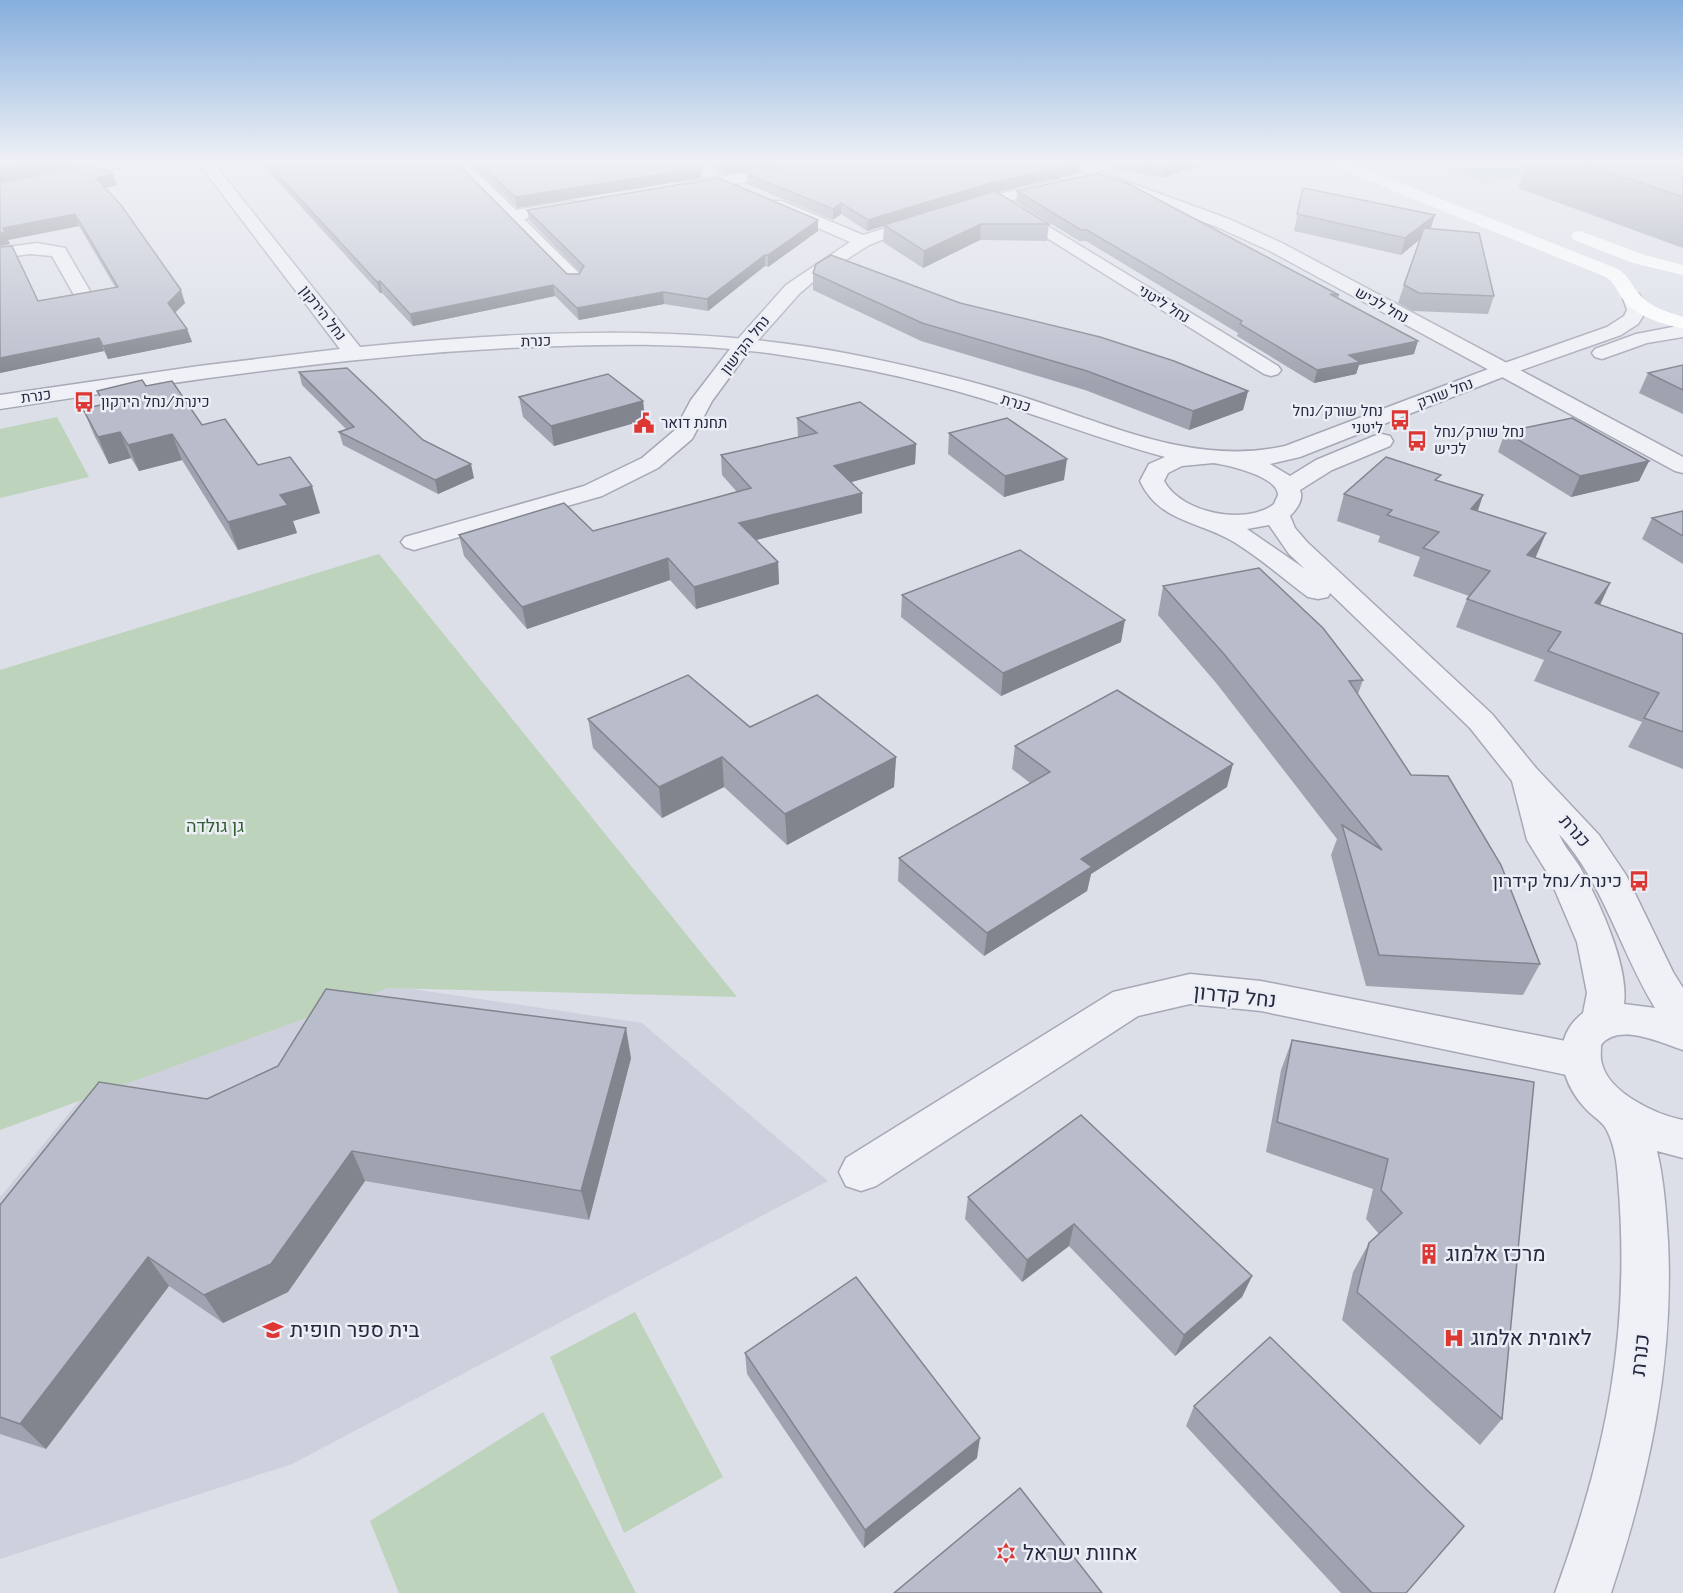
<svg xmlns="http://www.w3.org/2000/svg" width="1683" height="1593" font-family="Raleway,Heebo,sans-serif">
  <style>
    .built { fill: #ced1dd }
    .green { fill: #bed3bc }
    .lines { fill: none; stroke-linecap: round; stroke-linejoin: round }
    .minor-casing { stroke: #a5a8b6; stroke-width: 3 }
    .tertiary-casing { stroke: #a5a8b6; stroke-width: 3 }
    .minor { fill: #eff1f6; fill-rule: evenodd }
    .tertiary { fill: #eff1f6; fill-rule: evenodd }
    .secondary { fill: #fff; fill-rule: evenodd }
    .wall { fill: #9fa3af }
    .shaded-wall { fill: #82848e }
    .building { fill: #b9bdcb; stroke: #82848e; stroke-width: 1.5 }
    .labels { text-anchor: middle; stroke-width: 5; stroke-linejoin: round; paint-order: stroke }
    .far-street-label { font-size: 15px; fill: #242940; stroke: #eceef6 }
    .far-poi-label { font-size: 15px; fill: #242940; stroke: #eceef6; text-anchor: start }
    .park-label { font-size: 18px; fill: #315d30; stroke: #eceef6 }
    .street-label { font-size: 18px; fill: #242940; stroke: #eceef6 }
    .poi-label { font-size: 18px; fill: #242940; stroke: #eceef6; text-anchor: end }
    .near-street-label { font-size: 21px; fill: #242940; stroke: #eceef6 }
    .near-poi-label { font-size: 21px; fill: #242940; stroke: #eceef6; text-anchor: start }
  </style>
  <rect width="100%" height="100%" fill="#dcdfe8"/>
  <path class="built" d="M359,981l283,42 186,158 -536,283 -292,95v-362l92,-112z"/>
  <g class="green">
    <path d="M1424,161h85l35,12 -59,11z"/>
    <path d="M57,417l32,60 -89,21v-69z"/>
    <path d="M379,554l358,443 -349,-9 -388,142v-460z"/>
    <path d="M635,1312l88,165 -99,56 -74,-176z"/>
    <path d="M543,1412l93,181h-237l-29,-72z"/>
  </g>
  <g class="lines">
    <g class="minor-casing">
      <g id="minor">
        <path d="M110,161h27l-7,4 -130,29v-10z"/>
        <path d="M450,161h15l51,49 55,-9 6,2 2,3 -2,3 -53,10 57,56 3,4 -3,4h-12z"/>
        <path d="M818,161h34l-7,4 -164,28 -8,-5 8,-5z"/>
        <path d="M1067,161h17l19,12 126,46 53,24 401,214v16l-8,-2 -405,-220 -53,-24 -124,-48z"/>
        <path d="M1059,180l6,2 2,3 -2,3 -65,15 -103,31 -28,11 -50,32 -19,16 -49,55 -39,53 -20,38 -34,29 -56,28 -188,54 -9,-3 -4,-5 4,-5 179,-51 58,-28 33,-28 16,-30 46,-60 49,-55 64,-43 -80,-35 -2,-3 2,-3h12l81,34 127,-39z"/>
        <path d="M1010,203l268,163 3,4 -3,4 -7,2 -7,-2 -260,-163 -2,-3z"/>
        <path d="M37,243l28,5 29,50 -2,4h-14l-26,-46 -22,-2 -30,4v-10z"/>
        <path d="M1190,974l71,7 320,63 14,5 6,12 -6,12 -14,5 -320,-67 -71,-7 -52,12 -262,170 -15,5 -15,-5 -7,-14 7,-14 267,-166z"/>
      </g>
    </g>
    <g class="tertiary-casing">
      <g id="tertiary">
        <path d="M197,161h15l148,186c164,-16 328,-24 490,7 60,12 121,26 179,45 84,27 167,67 256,47l214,-81 108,-38 17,-11 3,-6 -4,-12 2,-4h14l8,16 -9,14 -17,11 -108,38 -213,84 -30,7 20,12 26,-16 58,-24 8,-2 8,2 3,5 -3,5 -58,24 -32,20c4,9 -3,19 -10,26l5,12 12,14 185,172 44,54 63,67 27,40 47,97 10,16v62c-22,-7 -64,-28 -82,-5 0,6 -1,13 1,19 7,29 55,51 81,56v38l-26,-7c7,29 9,60 11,90 6,122 -19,237 -57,352h-56c52,-143 76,-261 63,-414 -1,-17 -4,-37 -13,-52 -5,-7 -14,-12 -20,-19 -25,-27 -35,-70 -2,-95l4,-20 -10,-51 -29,-68 -21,-34 -15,-59 -42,-53 -140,-135 -2,4 -10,2 -10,-2c-24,-18 -48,-39 -74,-55 -35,-21 -75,-20 -94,-61l9,-17 16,-7c-52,-14 -102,-33 -153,-49 -75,-25 -153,-42 -231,-53 -91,-14 -182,-11 -273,-7 -171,9 -339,35 -508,61v-14l199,-29 141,-17zM1213,463c14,2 65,13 65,32 -1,3 -3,6 -4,9 -28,22 -93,9 -110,-23l4,-8 14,-7zM1269,525l20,29 16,15 -58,-40zM1559,834c45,50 61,117 96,174l-31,-4c5,-37 -24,-101 -43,-135 -6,-11 -17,-22 -22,-35z"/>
        <path d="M1683,325v12l-36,6 -45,16 -7,-2 -3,-4 3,-4 41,-15z"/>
      </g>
    </g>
    <use href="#minor" class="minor"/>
    <use href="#tertiary" class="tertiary"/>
    <g class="secondary">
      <path d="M1325,161h20l273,108c11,7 14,17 22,26 10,12 28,17 43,22v12c-19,-5 -43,-11 -57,-26 -8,-9 -10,-19 -20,-26l-279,-113z"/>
      <path d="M1580,231l65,24 38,10v10l-50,-12 -59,-23 -3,-4 3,-4z"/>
    </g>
  </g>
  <g class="wall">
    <path d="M259,161h196l112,113h12l1,-2 -51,-52 -2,-10 291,21 -50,36 -3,-1 -57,45 -44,-7 -85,16 -24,-24 -142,30 -31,-33h-2z"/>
    <path d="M468,161h224l9,7v10l-184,30z"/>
    <path d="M704,161h100l-80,13z"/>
    <path d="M1080,161h133l-51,17z"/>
    <path d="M1527,161h156v87l-165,-60z"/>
    <path d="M916,163h165l-1,10 -84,19 53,32 -2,17 -67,-1 -57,28 -40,-26 1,-16 -17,5 -26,-17 -8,6 -86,-36v-10z"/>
    <path d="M113,174l4,11 -12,3 80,115 -10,10 12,16 5,13 -84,17 -4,-8 -104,22v-126l38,54 77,-14 -36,-61 -71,14 2,4 -10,2v-63z"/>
    <path d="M1303,188l128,41 63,67 -6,18 -75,-3 -15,-8 6,-18 16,-46 -19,16 -107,-24z"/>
    <path d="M1017,191l322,104 -1,4 76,55 -55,11 -3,9 -42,9 -77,-47 1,-3 -152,-92h-7l-63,-39z"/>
    <path d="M813,273l147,30 288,88 -5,19 -54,20 -104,-40 -164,-49 -108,-51z"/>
    <path d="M1683,365v49l-44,-21 9,-20z"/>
    <path d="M299,372l124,68 51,38 -36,16 -95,-49 -4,-13 7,-3 -44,-44z"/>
    <path d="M146,386l112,79 62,48 -27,8 4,12 -59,17 -56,-90 -43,11 -8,-13 -22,6 -15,-29 -11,-26 20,-4 -6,-14z"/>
    <path d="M519,397l124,4 2,19 -91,26 -31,-29z"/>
    <path d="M797,418l119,26 -1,20 -64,18 11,31 -106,27 22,22 1,22 -83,25 -26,-29 -143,49 -63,-73 -5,-21 134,-4 144,-39 -15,-17 -1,-20 77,-18z"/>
    <path d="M1505,432l144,29 -10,20 -68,16 -73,-45z"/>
    <path d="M949,433l115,47 -60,17 -56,-43z"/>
    <path d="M1438,481l45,14 -5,16 68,22 -11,25 75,25 -10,22 83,29v135l-55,-22 14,-25 -108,-41 10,-21 -88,-33 11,-28 2,-3 -56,-20 7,-19 -42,-15 2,-6 -43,-15 7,-27z"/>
    <path d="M1683,511v53l-41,-25 10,-21z"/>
    <path d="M1163,586l200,94 -5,14 53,81 129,189 -17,31 -157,-9 -35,-131 6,-16 -120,-155 -59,-69z"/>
    <path d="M902,595l219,47 -120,54 -100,-79z"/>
    <path d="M588,719l162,8 146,30 -2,30 -107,58 -63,-58 -62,31 -69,-70z"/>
    <path d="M1015,746l212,41 -136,87 -4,17 -103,65 -86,-75 1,-23 131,-75 -18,-14z"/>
    <path d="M1292,1040l242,42 -32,337 -22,26 -138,-125 11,-48 16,-29 10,-9 -13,-15 7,-30 -107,-37 15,-82z"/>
    <path d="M631,1058l-42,162 -224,-39 -77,111 -65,31 -54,-37 -123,163 -46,-15v-229l207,-106z"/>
    <path d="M1081,1115l171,161 -10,21 -67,59 -106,-110 -47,36 -57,-63 3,-22z"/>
    <path d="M745,1353l232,105 -113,90 -117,-174z"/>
    <path d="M1194,1406l212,187h-65l-155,-167z"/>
  </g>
  <g class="shaded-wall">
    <path d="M44,161h32l2,4 -78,17v-12z"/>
    <path d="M741,161h63l-80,13v-10z"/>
    <path d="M1185,161h28l-51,17 2,-10z"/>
    <path d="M1081,163l-1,10 -91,21 -105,31v1l-17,5 1,-11 122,-37z"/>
    <path d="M701,168v10l-184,30 -2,-11z"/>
    <path d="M113,174l4,11 -17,4 -4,-11z"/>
    <path d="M841,203v11l-8,6v-11z"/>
    <path d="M75,214l4,12 -71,14 2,4 -10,2v-13l3,-5z"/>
    <path d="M1435,215l-5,16 -29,24 4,-17z"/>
    <path d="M818,220v11l-50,36v-12z"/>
    <path d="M981,224l-1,16 -57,28 1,-17z"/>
    <path d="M765,255v11l-57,45 -1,-12z"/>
    <path d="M380,281l2,12h-2l-3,-11z"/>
    <path d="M553,285l2,11 -142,30 -3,-12z"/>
    <path d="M181,290l4,13 -13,12 -4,-12z"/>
    <path d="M663,292l1,12 -85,16 -2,-12z"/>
    <path d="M187,329l5,13 -84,17 -5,-13z"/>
    <path d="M99,338l5,13 -104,22v-15z"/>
    <path d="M1418,341l-4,13 -55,11 -3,9 -42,9 3,-13 32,-15z"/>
    <path d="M1248,391l-5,19 -54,20 4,-19z"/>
    <path d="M643,401l2,19 -91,26 -3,-20z"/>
    <path d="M120,432l11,26 -22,6 -11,-27z"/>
    <path d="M172,434l10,26 -43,11 -11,-26z"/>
    <path d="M916,444l-1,20 -81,23v-21z"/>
    <path d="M1067,459l-3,21 -60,17 1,-21z"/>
    <path d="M1649,461l-10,20 -68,16 9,-21z"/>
    <path d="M471,464l3,14 -36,16 -3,-14z"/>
    <path d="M312,486l8,27 -27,8 4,12 -59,17 -10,-28 52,-27z"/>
    <path d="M862,493v20l-122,31 -1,-21z"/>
    <path d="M1483,495l-10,28 -2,-14z"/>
    <path d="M1546,533l-12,28 -7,-6z"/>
    <path d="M668,558l2,22 -143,49 -5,-22z"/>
    <path d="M778,562l1,22 -83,25 -2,-22z"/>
    <path d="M1610,583l-13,28 -2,-8z"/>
    <path d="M1125,620l-4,22 -120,54 2,-23z"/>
    <path d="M722,757l2,30 -62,31 -3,-31z"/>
    <path d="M896,757l-2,30 -107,58 -2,-31z"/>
    <path d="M1233,764l-6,23 -136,87 -4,17 -103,65 3,-23 94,-74z"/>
    <path d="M626,1028l5,30 -42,162 -8,-29z"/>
    <path d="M352,1151l13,30 -77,111 -65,31 -19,-28z"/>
    <path d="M1074,1224l-5,22 -47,36 5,-22z"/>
    <path d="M148,1257l21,29 -123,163 -26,-25z"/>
    <path d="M1252,1276l-10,21 -67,59 9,-21z"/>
    <path d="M980,1438l-3,20 -113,90 1,-18z"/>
  </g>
  <g class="building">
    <path d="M0,161h44l-44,9z"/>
    <path d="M265,161h190l112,113h12l5,-8 -57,-56 192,-32 99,42 -50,35h-3l-58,44 -44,-7 -86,16 -24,-23 -143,29 -30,-33 -3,1z"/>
    <path d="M477,161h215l9,7 -186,29z"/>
    <path d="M720,161h21l-17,3z"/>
    <path d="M823,161h89l4,2 4,-2h158l3,2 -91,20 -122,37 -27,-17 -8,6 -86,-35z"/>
    <path d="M1129,161h56l-21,7z"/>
    <path d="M1576,161h107v36z"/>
    <path d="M92,164l21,10 -17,4 25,27 60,85 -13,13 19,26 -84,17 -4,-8 -99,20v-111l12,-1 26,55 80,-14 -43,-73 -72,14 2,5h-5v-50z"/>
    <path d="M1098,173l29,10 212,112 -9,-1 88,47 -69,14 11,7 -43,8 -77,-46 2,-3 -155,-91h-6l-64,-39z"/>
    <path d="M1303,188l132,27 -30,23 -108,-24z"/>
    <path d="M995,191l54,33h-68l-57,27 -40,-26z"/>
    <path d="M1424,228l55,5 15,63 -75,-3 -15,-8z"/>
    <path d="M831,255l129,48 140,34 74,24 74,30 -55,20 -106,-40 -165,-48 -109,-50 3,-9z"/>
    <path d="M1683,365v25l-35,-17z"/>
    <path d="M347,368l76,72 48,24 -36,16 -96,-48 15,-5 -55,-55z"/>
    <path d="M608,374l35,27 -92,25 -32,-29z"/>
    <path d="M142,380l4,6 26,-5 30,44 23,-6 33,46 32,-8 22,29 -32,9 8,10 -60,17 -56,-88 -44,11 -8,-13 -22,5 -15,-28 22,-5 -8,-13z"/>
    <path d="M860,402l56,42 -82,22 28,27 -123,30 39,39 -84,25 -26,-29 -146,49 -63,-72 105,-32 29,28 158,-43 -30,-33 96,-22 -20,-15z"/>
    <path d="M1007,418l60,41 -62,17 -56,-43z"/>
    <path d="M1572,418l77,43 -69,15 -75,-44z"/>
    <path d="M1386,457l55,18 -6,5 48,15 -12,14 75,24 -19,22 83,28 -15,20 88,31v98l-39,-14 15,-25 -111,-42 13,-19 -94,-33 23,-28 -67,-23 16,-16 -52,-17 5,-5 -48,-16z"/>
    <path d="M1683,511v25l-31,-18z"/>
    <path d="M1020,550l105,70 -122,53 -101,-78z"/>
    <path d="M1259,568l64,60 40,52 -14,1 62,94 37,1 53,89 39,99 -161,-9 -37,-130 40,25 -158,-196 -61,-68z"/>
    <path d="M688,675l62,52 67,-32 79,62 -111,57 -63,-57 -63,30 -71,-68z"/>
    <path d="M1117,690l116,74 -152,95 11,8 -105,66 -88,-75 151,-86 -35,-26z"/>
    <path d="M326,989l300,39 -45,163 -229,-40 -81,113 -67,31 -56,-38 -128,167 -20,-7v-212l99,-123 108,17 71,-33z"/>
    <path d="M1292,1040l242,42 -32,337 -145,-127 12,-49 33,-30 -21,-23 7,-31 -111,-37z"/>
    <path d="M1081,1115l171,161 -68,59 -110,-111 -47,36 -59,-63z"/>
    <path d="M856,1277l124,161 -115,92 -120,-177z"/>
    <path d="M1270,1337l194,189 -58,67h-34l-178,-187z"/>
    <path d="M1020,1488l82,105h-208z"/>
  </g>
  <linearGradient id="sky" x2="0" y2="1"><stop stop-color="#86aedd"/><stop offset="0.42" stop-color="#eff1f5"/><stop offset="1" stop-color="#eff1f5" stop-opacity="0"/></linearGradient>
  <rect width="1683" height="384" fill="url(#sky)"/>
  <defs>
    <g id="bus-bare" transform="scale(1.62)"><path d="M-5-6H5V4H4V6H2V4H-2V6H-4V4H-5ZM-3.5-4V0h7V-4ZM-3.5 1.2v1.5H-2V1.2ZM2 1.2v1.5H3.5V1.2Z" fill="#dc3732" stroke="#eceef6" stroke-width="2.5" paint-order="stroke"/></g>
    <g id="civic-bare" transform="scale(1.62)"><path d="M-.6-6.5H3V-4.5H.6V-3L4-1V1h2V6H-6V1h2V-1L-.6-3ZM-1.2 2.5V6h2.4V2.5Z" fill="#dc3732" stroke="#eceef6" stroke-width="2.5" paint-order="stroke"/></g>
    <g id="building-bare" transform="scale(1.62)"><path d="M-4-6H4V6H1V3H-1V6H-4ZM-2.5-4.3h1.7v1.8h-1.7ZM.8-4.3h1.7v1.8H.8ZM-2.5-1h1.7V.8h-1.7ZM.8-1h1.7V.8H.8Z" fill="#dc3732" stroke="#eceef6" stroke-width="2.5" paint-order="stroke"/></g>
    <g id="school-bare" transform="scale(1.62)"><path d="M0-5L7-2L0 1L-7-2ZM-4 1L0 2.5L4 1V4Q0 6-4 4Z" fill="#dc3732" stroke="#eceef6" stroke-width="2.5" paint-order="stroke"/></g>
    <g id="hospital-bare" transform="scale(1.62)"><path d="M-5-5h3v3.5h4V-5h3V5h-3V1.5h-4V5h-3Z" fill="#dc3732" stroke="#eceef6" stroke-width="2.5" paint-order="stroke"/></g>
    <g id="synagogue-bare" transform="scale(1.62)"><path d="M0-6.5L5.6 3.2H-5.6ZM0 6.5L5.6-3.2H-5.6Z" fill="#dc3732" stroke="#eceef6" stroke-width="2.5" paint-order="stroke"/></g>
  </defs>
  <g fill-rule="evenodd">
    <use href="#bus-bare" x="84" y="402"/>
    <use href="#bus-bare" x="1400" y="420"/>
    <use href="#civic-bare" x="644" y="423"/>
    <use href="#bus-bare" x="1417" y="441"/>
    <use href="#bus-bare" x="1639" y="881"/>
    <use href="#building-bare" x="1429" y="1254"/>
    <use href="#school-bare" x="273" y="1330"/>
    <use href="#hospital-bare" x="1454" y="1338"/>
    <use href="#synagogue-bare" x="1006" y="1553"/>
  </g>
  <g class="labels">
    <g class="far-street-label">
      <text transform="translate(1164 304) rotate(32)" y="5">נחל ליטני</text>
      <text transform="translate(1382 305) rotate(29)" y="5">נחל לכיש</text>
      <text transform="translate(323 313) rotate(52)" y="5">נחל הירקון</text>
      <text transform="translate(536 341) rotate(-2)" y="5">כנרת</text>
      <text transform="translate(745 345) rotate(-52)" y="5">נחל הקישון</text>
      <text transform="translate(1445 393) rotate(-21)" y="5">נחל שורק</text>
      <text transform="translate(36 396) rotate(-8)" y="5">כנרת</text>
      <text transform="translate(1016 403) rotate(17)" y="5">כנרת</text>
    </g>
    <g class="far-poi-label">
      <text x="101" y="407">כינרת/נחל הירקון</text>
      <text x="1383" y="416" text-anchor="end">נחל שורק/נחל<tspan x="1383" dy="17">ליטני</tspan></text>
      <text x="661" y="428">תחנת דואר</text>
      <text x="1434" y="437">נחל שורק/נחל<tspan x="1434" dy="17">לכיש</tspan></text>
    </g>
    <g class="park-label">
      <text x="215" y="832">גן גולדה</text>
    </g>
    <g class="street-label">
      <text transform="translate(1575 831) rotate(49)" y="6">כנרת</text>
    </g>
    <g class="poi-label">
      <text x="1622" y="887">כינרת/נחל קידרון</text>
    </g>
    <g class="near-street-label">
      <text transform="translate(1235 996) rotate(6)" y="7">נחל קדרון</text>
      <text transform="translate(1640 1355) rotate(-84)" y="7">כנרת</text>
    </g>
    <g class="near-poi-label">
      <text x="1446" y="1261">מרכז אלמוג</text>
      <text x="290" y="1337">בית ספר חופית</text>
      <text x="1471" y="1345">לאומית אלמוג</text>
      <text x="1023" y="1560">אחוות ישראל</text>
    </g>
  </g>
</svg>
